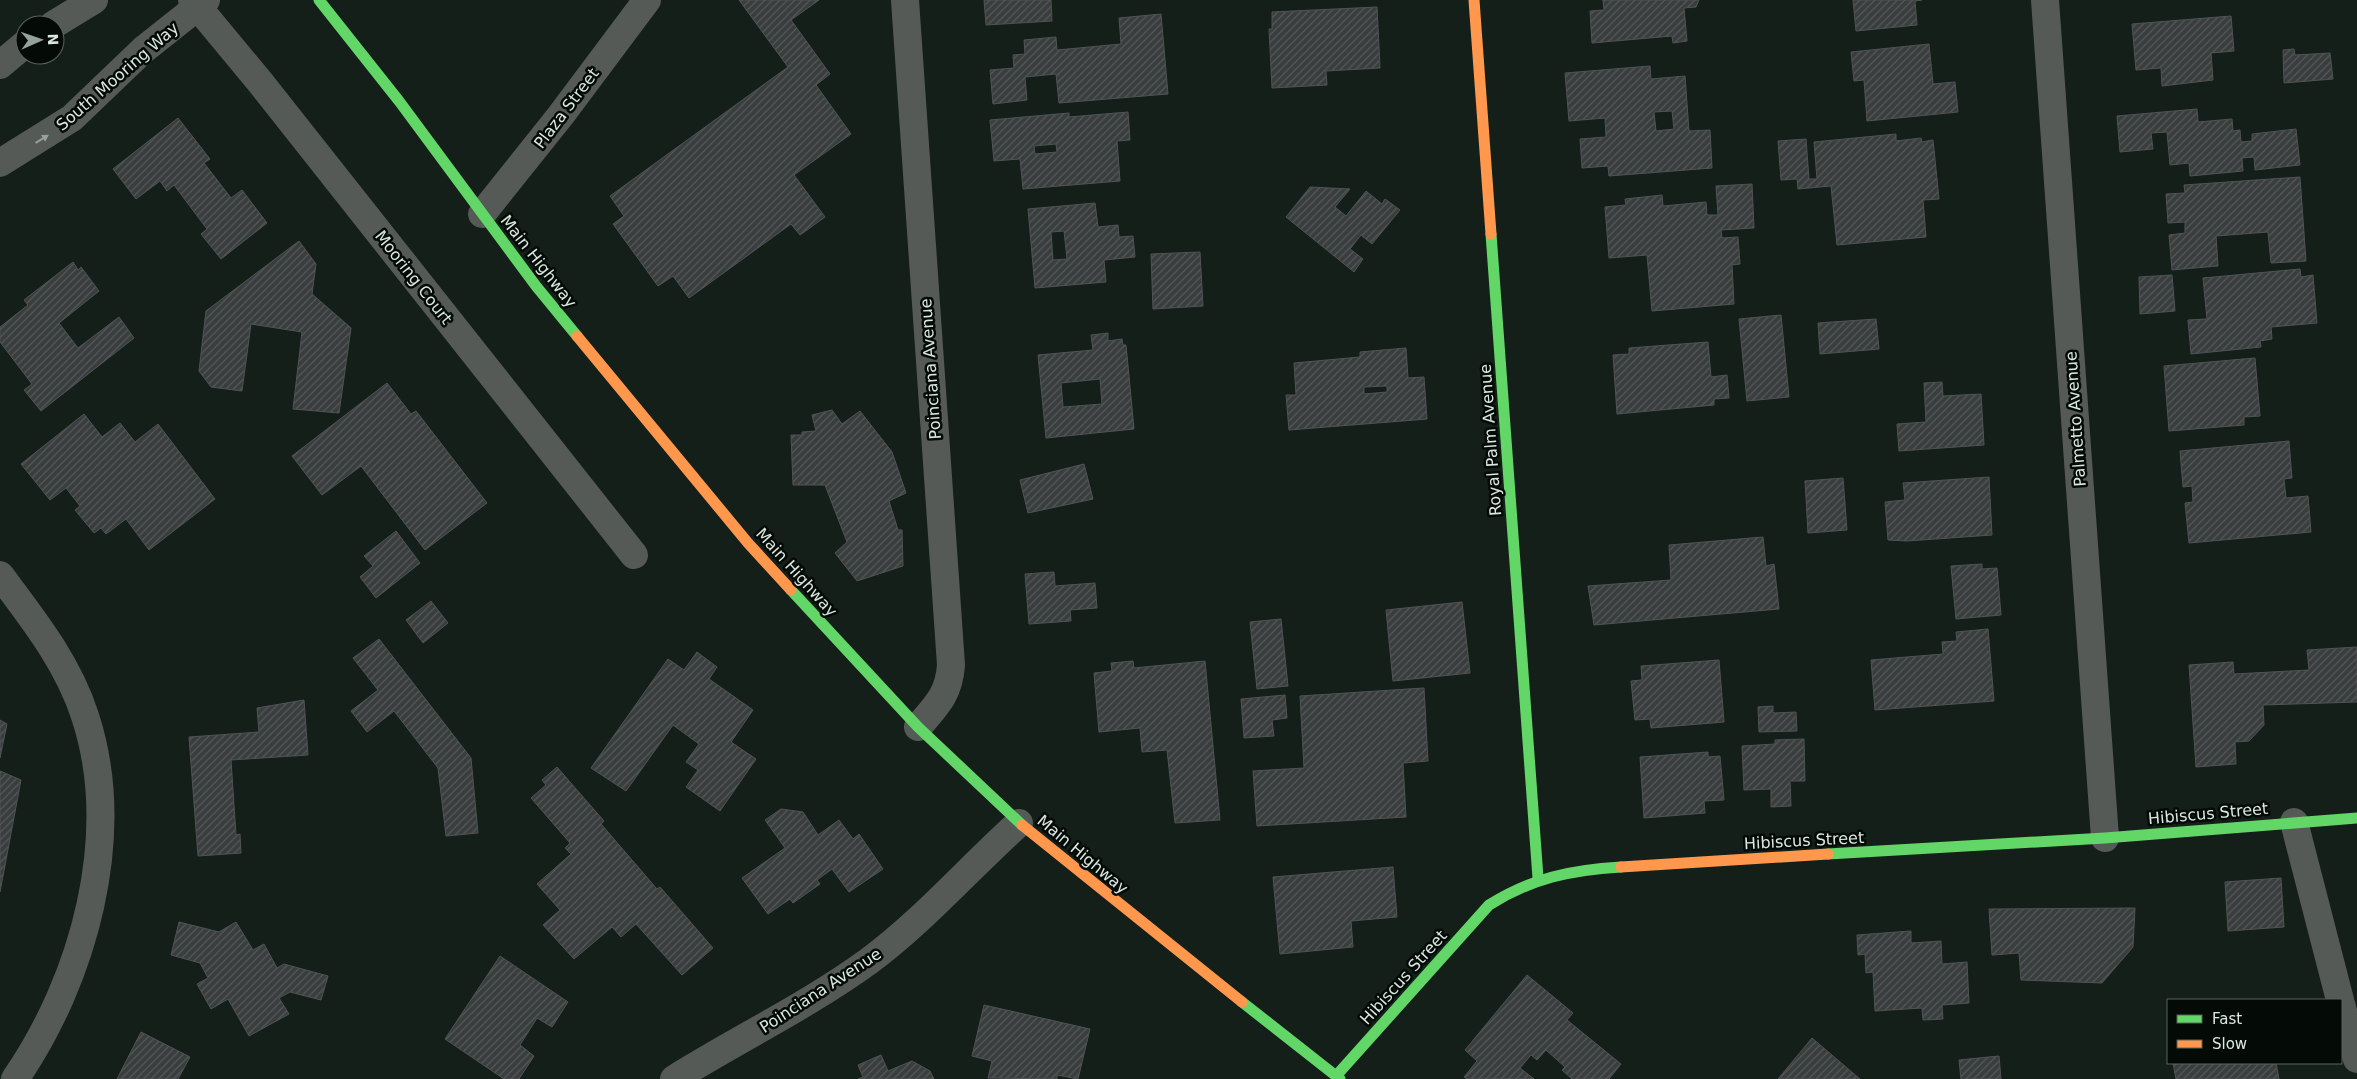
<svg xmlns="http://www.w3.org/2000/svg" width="2357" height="1079" font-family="'DejaVu Sans',sans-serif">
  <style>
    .building { fill: url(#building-hatch); stroke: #505354; fill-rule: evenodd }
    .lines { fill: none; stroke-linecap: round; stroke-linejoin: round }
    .street { stroke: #555a57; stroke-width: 28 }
    .fast { stroke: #63d668; stroke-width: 11 }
    .slow { stroke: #ff974d; stroke-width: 11 }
    .oneway { fill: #98a19c }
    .labels { text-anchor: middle; stroke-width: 5; stroke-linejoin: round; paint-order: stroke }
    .street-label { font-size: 16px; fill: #dbe8e1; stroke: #040b07 }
  </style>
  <defs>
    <pattern id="building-hatch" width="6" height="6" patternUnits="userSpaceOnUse" patternTransform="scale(1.25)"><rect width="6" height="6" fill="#3a3d3e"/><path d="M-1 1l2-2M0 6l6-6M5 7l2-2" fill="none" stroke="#56595a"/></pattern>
  </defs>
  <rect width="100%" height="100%" fill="#141f1a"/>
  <g class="building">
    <path d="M739,0h80l-28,20 39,54 -14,11 35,49 -57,41 31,42 -25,18 -9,-11 -102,74 -16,-22 -15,10 -45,-62 11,-8 -14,-20 178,-129z"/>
    <path d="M984,0h67l1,21 -66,4z"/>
    <path d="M1603,0h96l-3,7 -12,1 3,33 -14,2 -1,-7 -80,7 -2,-32 14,-1z"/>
    <path d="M1853,0h69l-7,1 2,24 -61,6z"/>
    <path d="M1377,7l3,61 -54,3 1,14 -55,3 -3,-59h3v-17z"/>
    <path d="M1161,14l7,80 -109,9 -3,-29 -31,3 2,23 -34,4 -3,-34 24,-2 -1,-13 12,-1 -1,-14 32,-3 1,13 64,-6 -2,-26z"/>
    <path d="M2231,16l3,35 -23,2 2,27 -51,6 -1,-18 -25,2 -4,-46z"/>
    <path d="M1929,44l4,40 22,-2 3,30 -91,9 -3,-41 -10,1 -3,-29z"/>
    <path d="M2294,49l1,6 35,-2 3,26 -49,4 -1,-33z"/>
    <path d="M1650,66l1,13 34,-3 4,55 21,-1 2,38 -103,8 -1,-10 -26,2 -2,-29 26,-2 -1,-19 -36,3 -4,-48zM1672,111l2,18 -18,2 -2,-19z"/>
    <path d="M2197,109l1,13 34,-3 1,12 7,-1 1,12 11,-1v-7l44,-5 4,36 -45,5 -1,-13 -12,1 1,13 -53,5 -1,-13 -19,2 -3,-33 -16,1 2,16 -33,3 -3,-36z"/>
    <path d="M1128,112l2,28 -13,1 3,40 -97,8 -3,-30 -26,2 -4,-41 79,-7v4zM1056,144l1,8 -22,2 -1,-8z"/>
    <path d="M178,118l32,41 -6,4 27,35 11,-8 25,33 -46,36 -20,-25 6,-5 -33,-44 -7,6 -7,-10 -24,18 -23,-30z"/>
    <path d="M1896,134v7l25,-3 1,4 11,-2 6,59 -16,1 3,37 -89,8 -6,-59 -33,3 -1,-10 -16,1 -3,-39 28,-2 3,40h8l-3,-37z"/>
    <path d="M2300,177l6,84 -35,2 -3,-31 -52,4 2,30 -46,4 -3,-35 16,-2v-11l-17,1 -2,-29 19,-1 -1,-8z"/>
    <path d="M1752,184l2,44 -33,2 1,8 16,-1 2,27 -8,1 2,39 -82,7 -5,-56 -38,3 -4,-51 21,-2 -1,-6 37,-4 1,11 43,-4 1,13h11l-2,-29z"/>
    <path d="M1310,187l40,2 -15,18 11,9 20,-25 16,13 3,-5 15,11 -28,34 -11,-9 -11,14 13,10 -9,13 -68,-55z"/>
    <path d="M1095,203l3,24 20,-2 1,12 14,-1 2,21 -31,3 2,22 -71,6 -7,-79zM1064,231l3,28 -14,1 -2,-28z"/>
    <path d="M299,241l17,23 -4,30 39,34 -12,85 -46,-4 9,-77 -51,-8 -9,67 -31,-4 -12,-16 7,-60z"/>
    <path d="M1200,252l3,54 -50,3 -2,-55z"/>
    <path d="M73,262l5,8 3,-3 18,24 -40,32 19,25 41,-31 15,21 -93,73 -17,-21 8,-6 -32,-42v-15l28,-22 -4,-5z"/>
    <path d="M2300,269l1,8 12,-2 4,48 -46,4 1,12 -12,2 1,6 -70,7 -3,-34 19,-1 -4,-41z"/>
    <path d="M2172,275l3,36 -35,3 -1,-37z"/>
    <path d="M1781,315l8,82 -42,4 -8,-82z"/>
    <path d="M1876,319l3,30 -59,5 -2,-31z"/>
    <path d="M1108,333v8l14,-2 1,6h3l8,84 -88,9 -8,-83 55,-5 -2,-15zM1100,379l2,25 -39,3 -2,-24z"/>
    <path d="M1708,342l3,35 16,-2 2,23 -15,1v6l-97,9 -4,-59 16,-1v-6z"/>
    <path d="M1406,348l2,30 16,-1 3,42 -138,11 -3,-35h10l-2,-32 66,-6v-5zM1387,386v6l-23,2v-7z"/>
    <path d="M2255,358l5,58 -16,1v8l-75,6 -5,-65z"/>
    <path d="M1942,382l1,14 38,-2 3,51 -85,6 -2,-27 29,-2 -2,-39z"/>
    <path d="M387,383l24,31 5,-3 71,92 -62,47 -64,-84 -39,29 -30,-39z"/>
    <path d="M832,410l10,14 18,-13 32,41 14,41 -17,8 9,29h4l1,36 -46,15 -22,-28 12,-11 -22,-57h-32l-2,-50h11v-3l14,-1 -4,-16z"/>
    <path d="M84,414l18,23 18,-14 15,19 23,-18 57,75 -66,51 -23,-31 -20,15 -5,-6 -7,5 -19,-23 5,-4 -14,-18 -16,12 -29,-36z"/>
    <path d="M2289,441l3,37 -8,1 2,19 22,-2 3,36 -122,11 -4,-40 8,-1 -1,-16 -9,1 -3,-36z"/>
    <path d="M1084,464l9,35 -65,14 -8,-33z"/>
    <path d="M1989,477l3,58 -85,6 -19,-1 -3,-38 20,-2 -2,-17z"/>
    <path d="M1843,478l4,52 -39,3 -3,-52z"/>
    <path d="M396,531l24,32 -44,35 -16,-21 13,-11 -9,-10z"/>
    <path d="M1763,537l3,29 8,-2 5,45 -185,16 -6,-39 83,-6 -2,-35z"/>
    <path d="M1982,564v5l15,-1 4,47 -45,4 -5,-53z"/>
    <path d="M1054,572l1,14 40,-3 2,25 -27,2 1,11 -42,3 -4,-50z"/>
    <path d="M431,601l17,22 -25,20 -17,-23z"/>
    <path d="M1462,602l8,71 -77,8 -7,-71z"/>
    <path d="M1281,619l7,67 -31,3 -7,-67z"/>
    <path d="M1988,629l6,72 -119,9 -4,-50 72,-6 -1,-12 15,-1 -1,-9z"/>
    <path d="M379,639l92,119 7,75 -32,3 -8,-68 -44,-57 -27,21 -16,-21 27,-21 -25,-32z"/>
    <path d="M2357,647v55l-94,3 1,20 -15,16 -14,1 1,22 -40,3 -7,-102 44,-3 1,12 75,-4 -2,-20z"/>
    <path d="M697,652l20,15 -8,12 44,31 -22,32 25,17 -36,52 -34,-24 12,-17 -12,-8 13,-18 -26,-19 -47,66 -35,-23 77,-109 16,11z"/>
    <path d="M1719,660l5,62 -73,6 -1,-9 -15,1 -4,-39 11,-1 -1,-14z"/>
    <path d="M1133,661l1,7 71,-7 15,159 -45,3 -8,-73 -25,2 -2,-24 -41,4 -5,-59 18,-2 -1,-8z"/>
    <path d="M1424,688l4,73 -25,2 3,54 -149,9 -4,-55 51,-3 -4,-72z"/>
    <path d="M1285,695l2,23 -15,2 2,16 -30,2 -3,-39z"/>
    <path d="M304,700l4,55 -77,5 5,75 4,-1 1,19 -43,3 -9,-119 70,-5 -2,-24z"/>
    <path d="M1773,706v7l23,-1 1,19 -38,1 -1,-25z"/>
    <path d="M0,720l7,4 -7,34z"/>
    <path d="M1804,739l1,42h-15l1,25 -20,1v-18l-27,1 -2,-44 33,-2v-4z"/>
    <path d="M1708,752v5l12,-1 4,44 -20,1 1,12 -61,5 -4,-61z"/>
    <path d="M557,767l47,54 -3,3 56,65 3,-2 53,61 -31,27 -46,-51 -15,13 -9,-10 -38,32 -31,-34 17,-15 -23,-26 34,-30 -6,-6 5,-5 -39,-45 15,-13 -4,-5z"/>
    <path d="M0,771l21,9 -21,112z"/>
    <path d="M781,809l22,3 15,23 21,-15 14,19 6,-5 24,35 -34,23 -17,-23 -15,11 3,4 -27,19 -3,-4 -22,15 -26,-36 43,-30 -20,-28z"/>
    <path d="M1393,867l4,50 -46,4 2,26 -73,7 -7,-77z"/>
    <path d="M2281,878l3,49 -56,4 -3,-49z"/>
    <path d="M2135,908l-2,39 -31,36 -81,-3 -2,-27 -27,2 -3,-46z"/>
    <path d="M179,922l40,10 17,-10 17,28 11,-6 13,24 7,-4 44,12 -7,24 -31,-8 -11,6 10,16 -40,22 -21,-37 -17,10 -14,-25 11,-6 -8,-15 -29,-8z"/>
    <path d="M1911,931v12l30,-2 1,23 25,-2 2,41 -27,2 1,14 -20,1 -1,-12 -47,3 -2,-39 -7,1 -1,-19 -7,1 -1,-20z"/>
    <path d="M500,956l68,46 -16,25 -15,-9 -17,27 14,11 -15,23h-15l-59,-40z"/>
    <path d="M1527,975l46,38 -6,7 54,44 -12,15h-37l-10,-9 3,-3 -19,-17 -9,10 -6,-5 -11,13 14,11h-67l-3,-2 13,-16 -12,-11z"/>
    <path d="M984,1005l106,24 -12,50 -21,-4v4l-69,-1 4,-17 -20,-5z"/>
    <path d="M141,1032l49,25 -12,22h-61z"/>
    <path d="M1812,1038l48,41h-82z"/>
    <path d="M881,1055l7,16 24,-10 18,10 4,8h-76l5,-2 -5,-12z"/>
    <path d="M1999,1056l2,23h-40l-2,-19z"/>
    <path d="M2173,1063h103l3,16h-103z"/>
  </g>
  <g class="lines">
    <g class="street">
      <path d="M192,0l68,82 374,473"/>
      <path d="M905,0l46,665c-2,29 -14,40 -33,62"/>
      <path d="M2045,0l60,838"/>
      <path d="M53,25l41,-25"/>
      <path d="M0,65l25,-21"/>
      <path d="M0,163l72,-45 71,-68 63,-50"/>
      <path d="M482,214l79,-99 86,-115"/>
      <path d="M0,575c33,44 68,88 85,141 39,119 -1,263 -70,363"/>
      <path d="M2294,822l46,178"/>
      <path d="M2341,1004l16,55"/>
      <path d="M674,1079c64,-40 133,-73 195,-118 53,-39 101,-94 150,-138"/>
    </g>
    <g class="fast">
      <path d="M319,0l80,101 137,185 41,50"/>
      <path d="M1491,234l47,644"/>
      <path d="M791,590l127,137 104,98"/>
      <path d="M1828,854l277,-16 252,-20"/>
      <path d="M1242,1002l98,77"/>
      <path d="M1336,1076l153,-171c43,-27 82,-35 132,-38"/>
    </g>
    <g class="slow">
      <path d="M1474,0l17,234"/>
      <path d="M577,336l171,207 43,47"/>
      <path d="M1022,825l220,177"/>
      <path d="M1621,867l207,-13"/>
    </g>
  </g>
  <defs><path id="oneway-solid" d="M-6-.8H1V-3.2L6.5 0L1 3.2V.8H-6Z" transform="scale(1.25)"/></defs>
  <use class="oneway" href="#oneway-solid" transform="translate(42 139) rotate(-31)"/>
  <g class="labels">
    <g class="street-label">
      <text transform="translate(117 76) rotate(-41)" y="6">South Mooring Way</text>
      <text transform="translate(566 108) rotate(-53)" y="6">Plaza Street</text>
      <text transform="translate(539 261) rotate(52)" y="6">Main Highway</text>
      <text transform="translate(414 277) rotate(52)" y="6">Mooring Court</text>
      <text transform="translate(930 369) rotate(-94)" y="6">Poinciana Avenue</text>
      <text transform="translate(2075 419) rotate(-94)" y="6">Palmetto Avenue</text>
      <text transform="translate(1490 440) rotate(-94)" y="6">Royal Palm Avenue</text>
      <text transform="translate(797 572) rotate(48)" y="6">Main Highway</text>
      <text transform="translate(2208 813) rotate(-5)" y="6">Hibiscus Street</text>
      <text transform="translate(1804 840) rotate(-3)" y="6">Hibiscus Street</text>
      <text transform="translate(1083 854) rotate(40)" y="6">Main Highway</text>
      <text transform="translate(1403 977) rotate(-48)" y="6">Hibiscus Street</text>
      <text transform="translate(820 990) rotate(-33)" y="6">Poinciana Avenue</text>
    </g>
  </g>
  <rect x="2167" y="999" width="175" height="65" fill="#040b07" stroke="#5a635e"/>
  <rect x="2177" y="1015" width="25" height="8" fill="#63d668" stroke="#5a635e"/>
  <text x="2212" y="1024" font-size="15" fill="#dbe8e1">Fast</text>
  <rect x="2177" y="1040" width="25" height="8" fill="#ff974d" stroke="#5a635e"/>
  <text x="2212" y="1049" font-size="15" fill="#dbe8e1">Slow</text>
  <g transform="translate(40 40) rotate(88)"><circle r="24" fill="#040b07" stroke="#5a635e"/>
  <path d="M0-4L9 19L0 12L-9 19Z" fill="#95a29b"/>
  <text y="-8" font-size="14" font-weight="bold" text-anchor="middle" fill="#dbe8e1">N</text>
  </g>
</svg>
